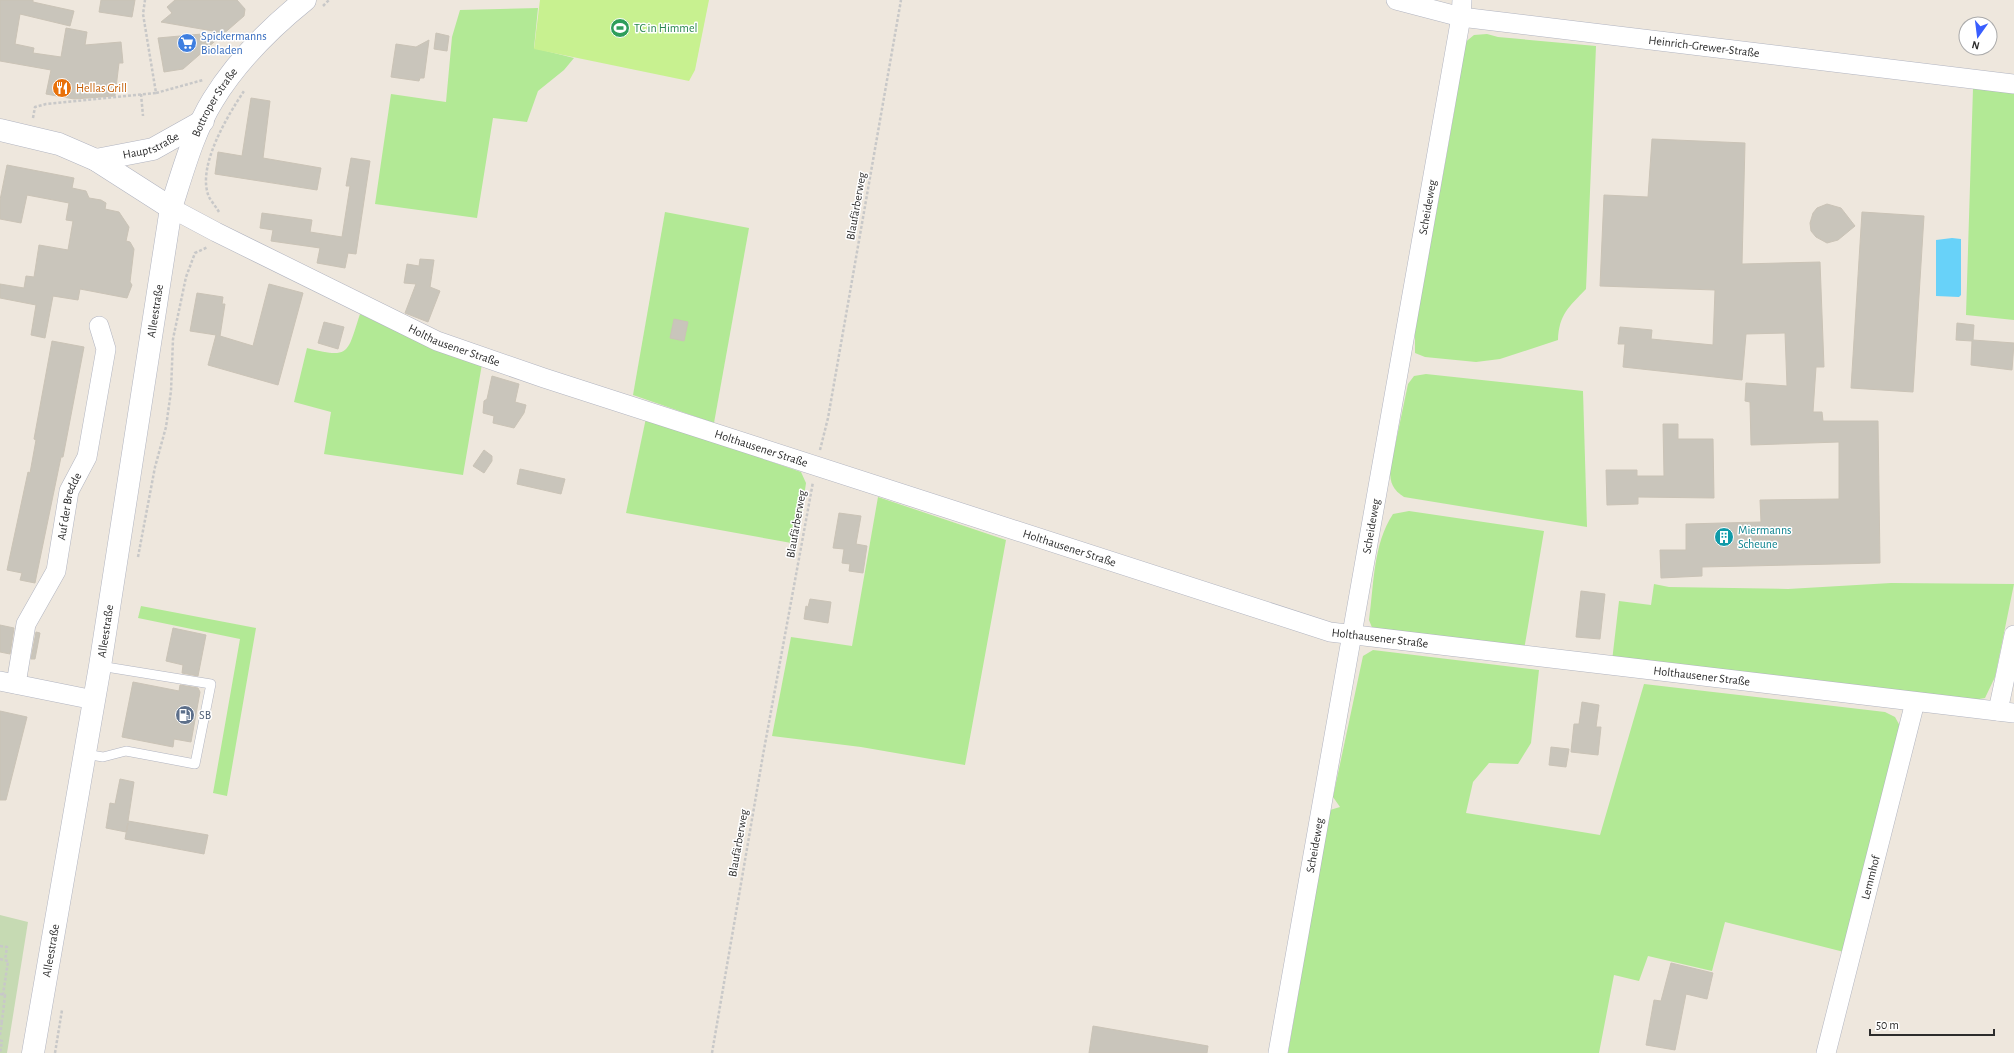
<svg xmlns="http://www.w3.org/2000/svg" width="2014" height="1053" font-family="'Alegreya Sans',sans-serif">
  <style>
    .green { fill: #b2e995 }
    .cemetery { fill: #c6dab3 }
    .pitch { fill: #c8f190 }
    .water { fill: #68d2f9 }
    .building { fill: #c9c5bb; stroke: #cac3b6 }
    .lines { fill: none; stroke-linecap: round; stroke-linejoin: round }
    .lane-casing { stroke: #b1b4c0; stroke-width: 10 }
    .street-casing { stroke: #b1b4c0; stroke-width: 20 }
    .secondary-casing { stroke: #b1b4c0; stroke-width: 23 }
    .path { stroke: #c8c8c8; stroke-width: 2.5; stroke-dasharray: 3 2; stroke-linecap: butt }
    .lane { stroke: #fff; stroke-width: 9 }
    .street { stroke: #fff; stroke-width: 19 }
    .secondary { stroke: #fff; stroke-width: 22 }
    .labels { text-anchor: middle; stroke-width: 3; stroke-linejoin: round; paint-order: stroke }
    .leisure-label { font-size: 12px; fill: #27864d; stroke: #fff; text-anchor: start }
    .shop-label { font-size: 12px; fill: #366cbe; stroke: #fff; text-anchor: start }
    .street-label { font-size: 12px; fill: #2c2c2c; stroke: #fff }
    .food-label { font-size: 12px; fill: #c56008; stroke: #fff; text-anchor: start }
    .culture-label { font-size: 12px; fill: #0d838f; stroke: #fff; text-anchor: start }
    .service-label { font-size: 12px; fill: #4e5e75; stroke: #fff; text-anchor: start }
  </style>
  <rect width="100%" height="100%" fill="#eee7dd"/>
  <g class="green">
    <path d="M538,8l-4,40 40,10 -10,12 -26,21 -11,31 -34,-4 -16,100 -102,-14 16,-110 55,8 6,-65 8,-27z"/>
    <path d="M1487,34l11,3 98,9 -10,243c-17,18 -27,25 -28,51l-58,19 -24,3 -51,-5 -10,-4v-21l40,-225 8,-63 11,-9z"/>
    <path d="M1973,88l41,4v228l-48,-5z"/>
    <path d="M665,212l84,16 -35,195 -81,-28z"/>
    <path d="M360,314l61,29 61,21 -19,111 -139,-21 7,-42 -37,-10 13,-54c43,11 40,6 53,-34z"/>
    <path d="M1426,374l157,17 4,136 -183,-30c-11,-7 -14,-14 -14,-27l18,-86 6,-8z"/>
    <path d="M646,418l155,54 5,11 -9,61 -171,-31z"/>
    <path d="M878,497l128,43 -41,225 -104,-18 -89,-11 19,-99 61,9z"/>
    <path d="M1409,511l135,20 -20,119 -151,-20 -4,-10c5,-35 4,-76 24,-106z"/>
    <path d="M1891,583l123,1 -19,93 -10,21 -11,2 -362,-39 7,-60 32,4 3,-21 15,3 119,2z"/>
    <path d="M141,606l115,22 -29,168 -14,-3 27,-154 -102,-21z"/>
    <path d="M1373,650l166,20 -8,73 -13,21 -29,-1 -16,19 -7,31 134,22 44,-151 241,28 10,5 5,9 -56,226 -119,-30 -13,49 -64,-15 -9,25 -25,-6 -15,78h-311l42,-243 10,-3 -7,-10 30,-141z"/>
  </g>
  <path class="cemetery" d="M0,915l28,7 -21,131h-7z"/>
  <path class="pitch" d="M540,0h169l-14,70 -6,11 -155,-32z"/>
  <path class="water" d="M1952,238l9,1v56l-2,2 -23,-1v-56z"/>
  <g class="building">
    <path d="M0,0h33v2l41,9 -4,15 -50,-12 -5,30 19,4 -1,5 28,4 5,-29 21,4 -2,13 36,-3 2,21h-4l-4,33 -41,3 -28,-5 5,-24 -51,-9z"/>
    <path d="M101,0h34l-3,17 -33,-5z"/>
    <path d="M175,0h62l8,9 -1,7 -61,53 -19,3 -6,-34 55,-5v-2l-52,-9 11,-9 -5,-6z"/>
    <path d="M436,33l13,3 -2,15 -13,-2z"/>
    <path d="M429,40l-5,38h-4l-1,3 -28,-4 5,-33 20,3z"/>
    <path d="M251,98l19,3 -7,57 58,10 -4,22 -102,-16 3,-22 24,4z"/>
    <path d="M1652,139l93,4 -3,121 78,-2 4,105h-8l-3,45h9l1,9h55l2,142 -178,4v9l-41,2 -1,-28h26v-26l75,-2 -1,-22 79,-1v-57l-88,3 -1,-43 -5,-1 1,-18 41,3 -2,-53 -39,1 -4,46 -119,-13 2,-23h-7l2,-17 32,3 -1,9 62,6 2,-55 -115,-4 4,-91 44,2z"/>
    <path d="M351,158l19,3 -14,93 -8,-1 -3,15 -28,-5 3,-15 -49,-7 2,-11 -13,-2 2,-15 50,7 -2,12 32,5 8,-51h-4z"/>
    <path d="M7,165l67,13 -2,10 14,3 3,7 12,2 5,3 -1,6 14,3 10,15 -3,14 4,1 4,7 -4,33 2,3 -5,13 -47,-9 -2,11 -25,-4 -8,42 -14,-3 5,-30 -36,-7v-14l24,4 2,-12 8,1 5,-32 29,5 5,-29 -7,-1 3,-17 -42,-8 -6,28 -21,-4v-19z"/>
    <path d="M1827,204l14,4 14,18 -17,14 -11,3 -11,-6 -5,-6 -1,-8 3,-10 4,-5z"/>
    <path d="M1862,212l62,4 -11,176 -62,-4z"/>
    <path d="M420,259l14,1 -4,27 10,4 -12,31 -23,-9 11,-29 -12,-1 3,-19 12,2z"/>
    <path d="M269,284l34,9 -25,92 -70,-20 8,-30 -26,-4 7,-38 26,4 -1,7h3l-5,32 33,10z"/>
    <path d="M674,319l14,3 -4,19 -14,-3z"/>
    <path d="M324,322l20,5 -6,22 -20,-6z"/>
    <path d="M1957,323l17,2 -1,15 41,3 -2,27 -41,-5 1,-24 -16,-1z"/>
    <path d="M52,341l32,6 -21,110h-2l-26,126 -15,-3 2,-7 -15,-3 21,-98 2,1 6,-33 -2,-1z"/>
    <path d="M492,376l27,8 -4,18 11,3 -2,8 -10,15 -21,-5 1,-7 -11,-3 1,-12 3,-2z"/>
    <path d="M1663,424h15v15h35l1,59 -76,-1v7l-31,1 -1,-35h31v6h27z"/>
    <path d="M484,450l8,6v5l-8,12 -11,-7z"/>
    <path d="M520,469l45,10 -4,15 -44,-10z"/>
    <path d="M839,513l22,3 -5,28 11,2 -4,27 -14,-2 1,-7 -8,-1 2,-14 -11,-1z"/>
    <path d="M1581,591l24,3 -5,45 -24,-2z"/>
    <path d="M810,599l21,3 -3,21 -24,-4 2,-13 2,1z"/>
    <path d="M0,625l14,3 -4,26 -10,-2z"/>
    <path d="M173,628l33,7 -8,41 -16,-3 1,-8 -17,-4z"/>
    <path d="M36,632l4,1 -5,26h-4z"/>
    <path d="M133,682l46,9 1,-6 18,3 2,4 -9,50 -17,-3 -1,8 -51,-10z"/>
    <path d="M1582,702l17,3 -3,22h5l-3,28 -27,-3 3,-28h5z"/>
    <path d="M0,711l27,6 -21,83h-6z"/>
    <path d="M1551,747l18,2 -3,18 -17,-2z"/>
    <path d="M120,779l14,3 -6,39 80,14 -4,19 -79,-15 3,-16 -2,9 -20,-4 4,-25 5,1z"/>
    <path d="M1671,963l42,10 -6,26 -21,-5 -11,56 -29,-5 8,-45 7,1z"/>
    <path d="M1093,1026l115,20 -1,7h-118z"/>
  </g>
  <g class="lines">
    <g class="lane-casing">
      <path id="lane" d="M85,754l18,3 23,-6 69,13 16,-80 -111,-18"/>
    </g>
    <g class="street-casing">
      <g id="street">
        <path id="s1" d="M1396,0l65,17 553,67"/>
        <path id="s2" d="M171,208l45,24 221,109 107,37 786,254 684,81"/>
        <path d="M0,681l94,19"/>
        <path id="s3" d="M16,684l10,-60 30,-53 13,-80 18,-34 19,-108 -7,-23"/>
        <path d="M1998,711l16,-76"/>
        <path id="s4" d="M1278,1053l183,-1036 1,-17"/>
        <path id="s5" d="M1826,1053l89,-351"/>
      </g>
    </g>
    <g class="secondary-casing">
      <g id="secondary">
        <path d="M0,130l59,14 37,16 75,48"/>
        <path id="s6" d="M96,160l57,-11 50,-28"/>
        <path id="s7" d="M33,1053l67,-387 71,-458c11,-34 23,-78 42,-108 24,-39 56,-71 92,-100"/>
      </g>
    </g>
    <g class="path">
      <path d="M323,6l6,-6"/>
      <path d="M156,93l47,-13"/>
      <path d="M141,94l2,22"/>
      <path d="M33,118l2,-11 11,-3 110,-11 -13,-79 2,-14"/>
      <path d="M219,212c-3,-5 -7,-10 -10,-15 -13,-30 19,-82 35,-106"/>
      <path d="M820,450l8,-32 73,-418"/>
      <path d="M138,557l17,-90 11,-40 5,-36 2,-52 13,-62 9,-24 13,-6"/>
      <path d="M0,946l7,1 -2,13"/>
      <path d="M0,959l8,2 -5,34"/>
      <path d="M0,994l5,1 -3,26h-2"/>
      <path d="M0,1035l2,-14"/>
      <path d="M0,1040l2,1 -2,12"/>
      <path d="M55,1053l7,-43"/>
      <path d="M712,1053l51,-298 50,-273"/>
    </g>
    <use href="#lane" class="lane"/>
    <use href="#street" class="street"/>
    <use href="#secondary" class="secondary"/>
  </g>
  <defs>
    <g id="stadium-disc" transform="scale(1)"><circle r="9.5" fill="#2e9e5b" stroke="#fff"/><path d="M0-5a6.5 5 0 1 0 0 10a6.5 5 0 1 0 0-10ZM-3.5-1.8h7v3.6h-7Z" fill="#fff"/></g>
    <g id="supermarket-disc" transform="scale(1)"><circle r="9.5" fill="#3f7fe0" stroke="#fff"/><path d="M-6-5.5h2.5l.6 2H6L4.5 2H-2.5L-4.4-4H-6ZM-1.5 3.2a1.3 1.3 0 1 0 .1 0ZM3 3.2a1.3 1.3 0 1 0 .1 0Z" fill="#fff"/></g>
    <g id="restaurant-disc" transform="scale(1)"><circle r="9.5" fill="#e8710a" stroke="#fff"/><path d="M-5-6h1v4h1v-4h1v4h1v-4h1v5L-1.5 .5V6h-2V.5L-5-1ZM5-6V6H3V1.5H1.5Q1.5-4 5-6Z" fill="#fff"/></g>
    <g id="building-disc" transform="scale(1)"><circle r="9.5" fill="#0f9aa8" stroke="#fff"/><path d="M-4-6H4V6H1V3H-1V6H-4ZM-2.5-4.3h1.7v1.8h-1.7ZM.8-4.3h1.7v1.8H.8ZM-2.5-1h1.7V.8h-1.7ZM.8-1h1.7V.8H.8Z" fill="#fff"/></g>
    <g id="fuel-disc" transform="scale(1)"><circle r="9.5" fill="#5c6f8a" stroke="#fff"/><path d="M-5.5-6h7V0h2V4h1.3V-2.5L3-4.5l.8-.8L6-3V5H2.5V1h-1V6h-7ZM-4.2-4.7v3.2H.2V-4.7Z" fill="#fff"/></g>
  </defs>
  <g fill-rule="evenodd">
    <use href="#stadium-disc" x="620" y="28"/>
    <use href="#supermarket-disc" x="187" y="43"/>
    <use href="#restaurant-disc" x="62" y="88"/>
    <use href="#building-disc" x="1724" y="537"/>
    <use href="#fuel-disc" x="185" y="715"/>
  </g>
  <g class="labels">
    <g class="leisure-label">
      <text x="634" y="32">TC in Himmel</text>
    </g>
    <g class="shop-label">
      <text x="201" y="40">Spickermanns<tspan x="201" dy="14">Bioladen</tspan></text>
    </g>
    <g class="street-label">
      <text dy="4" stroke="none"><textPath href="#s1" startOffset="312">Heinrich-Grewer-Straße</textPath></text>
      <text dy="4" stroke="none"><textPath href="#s7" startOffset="971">Bottroper Straße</textPath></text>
      <text dy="4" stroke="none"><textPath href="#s6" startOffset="57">Hauptstraße</textPath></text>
      <text transform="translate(856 206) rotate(-80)" y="4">Blaufärberweg</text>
      <text dy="4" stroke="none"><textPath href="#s4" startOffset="859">Scheideweg</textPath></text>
      <text dy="4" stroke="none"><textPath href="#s7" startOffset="752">Alleestraße</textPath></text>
      <text dy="4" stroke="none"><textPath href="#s2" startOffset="315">Holthausener Straße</textPath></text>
      <text dy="4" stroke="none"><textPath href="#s2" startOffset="639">Holthausener Straße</textPath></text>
      <text dy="4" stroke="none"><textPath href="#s3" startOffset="188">Auf der Bredde</textPath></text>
      <text transform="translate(796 524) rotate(-80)" y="4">Blaufärberweg</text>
      <text dy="4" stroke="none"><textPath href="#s4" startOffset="535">Scheideweg</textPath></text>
      <text dy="4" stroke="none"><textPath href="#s2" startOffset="963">Holthausener Straße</textPath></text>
      <text dy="4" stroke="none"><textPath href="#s7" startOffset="428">Alleestraße</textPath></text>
      <text dy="4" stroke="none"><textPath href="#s2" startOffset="1287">Holthausener Straße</textPath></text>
      <text dy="4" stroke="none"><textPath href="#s2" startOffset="1611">Holthausener Straße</textPath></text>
      <text transform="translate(738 843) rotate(-80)" y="4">Blaufärberweg</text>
      <text dy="4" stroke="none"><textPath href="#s4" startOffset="211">Scheideweg</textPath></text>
      <text dy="4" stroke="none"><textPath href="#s5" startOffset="181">Lemmhof</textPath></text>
      <text dy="4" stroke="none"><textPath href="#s7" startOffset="104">Alleestraße</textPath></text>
    </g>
    <g class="food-label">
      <text x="76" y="92">Hellas Grill</text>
    </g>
    <g class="culture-label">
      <text x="1738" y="534">Miermanns<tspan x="1738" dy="14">Scheune</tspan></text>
    </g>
    <g class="service-label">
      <text x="199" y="719">SB</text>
    </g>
  </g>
  <g transform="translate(1978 36) rotate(194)"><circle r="19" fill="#ffffff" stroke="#ababab"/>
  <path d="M0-3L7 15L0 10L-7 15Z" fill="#395eff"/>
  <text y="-6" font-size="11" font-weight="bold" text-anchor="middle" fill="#2c2c2c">N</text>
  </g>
  <path d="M1870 1029v6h124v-6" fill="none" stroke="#2c2c2c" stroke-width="2"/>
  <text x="1876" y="1029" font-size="12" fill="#2c2c2c" stroke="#ffffff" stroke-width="3" paint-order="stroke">50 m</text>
</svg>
